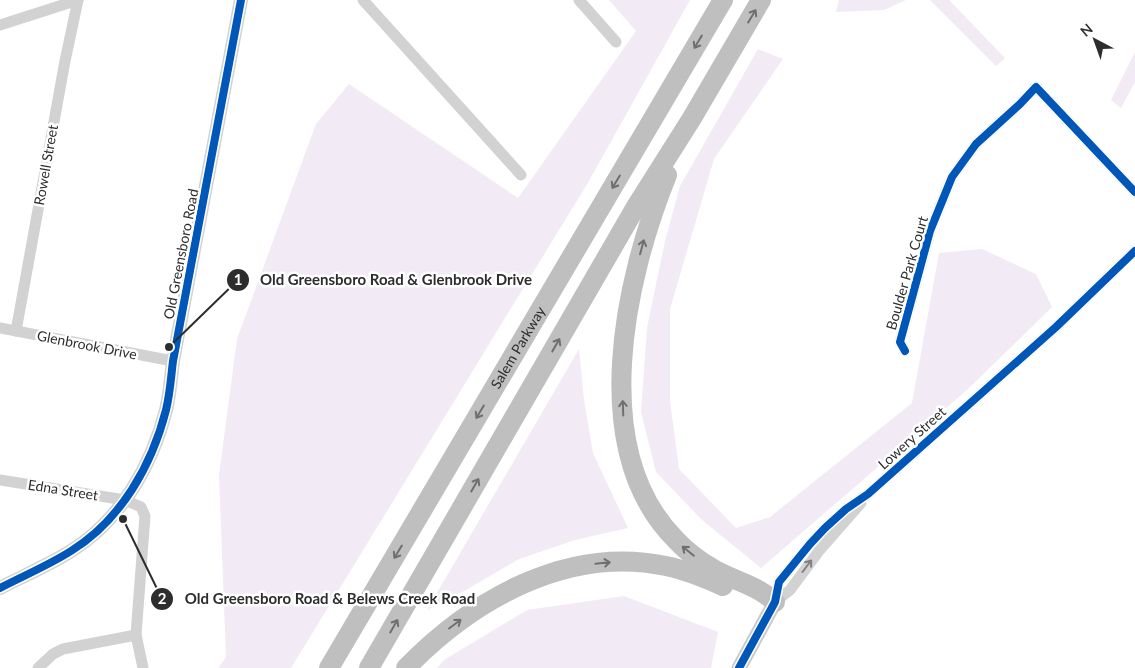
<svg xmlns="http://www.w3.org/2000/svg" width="1135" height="668" font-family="Lato,sans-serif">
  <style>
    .green { fill: #f2eaf4 }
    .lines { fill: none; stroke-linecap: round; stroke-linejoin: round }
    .minor { stroke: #d2d2d2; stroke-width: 11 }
    .tertiary { stroke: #d2d2d2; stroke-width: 14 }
    .secondary { stroke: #cbcbcb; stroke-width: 15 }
    .motorway { stroke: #bfbfbf; stroke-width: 20 }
    .cycleway-casing { stroke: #fff; stroke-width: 11 }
    .cycleway { stroke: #0057b8; stroke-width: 8 }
    .oneway { stroke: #6f6f6f }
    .oneway2 { stroke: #808080 }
    .labels { text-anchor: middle; stroke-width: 5; stroke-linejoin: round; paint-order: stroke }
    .street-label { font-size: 14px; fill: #2d2d2d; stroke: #fff }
    .leader { fill: none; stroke: #2d2d2d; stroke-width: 2 }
    .callout-dot { fill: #2d2d2d; stroke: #fff; stroke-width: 2 }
    .mark-label { font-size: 15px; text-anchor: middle; font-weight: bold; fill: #fff }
    .callout-label { font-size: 15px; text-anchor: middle; font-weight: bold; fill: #2d2d2d; stroke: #fff; stroke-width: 5; stroke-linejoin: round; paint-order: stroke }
  </style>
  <rect width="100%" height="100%" fill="#fff"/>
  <g class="green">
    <path d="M609,0h81l-101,181 -298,487h-73l8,-11 -7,-182 18,-136 79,-215 33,-40 169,114 118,-167z"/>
    <path d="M839,0h67l-22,10 -48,2z"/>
    <path d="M930,0h19l56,58 -9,8z"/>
    <path d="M758,49l25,10 -69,100 -44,150v92l9,68 57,59 34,-11 142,-114 27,-150 43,-4 54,25 16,33 -84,82 -207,179 -59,-48 -46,-48 -15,-60 6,-84 18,-87 15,-55z"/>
    <path d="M1135,52v30l-14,26 -10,-8z"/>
    <path d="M579,349l5,51 9,53 35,75 -53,12 -56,19 -53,31 -39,20z"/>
    <path d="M624,596l94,36 -7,36h-274l7,-8 83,-50z"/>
  </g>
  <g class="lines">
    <g class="minor">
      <path d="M363,0l158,175"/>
      <path d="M579,0l37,42"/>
      <path d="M0,25l78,-25"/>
      <path d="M0,328l173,33"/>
      <path d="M16,331l49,-270 13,-61"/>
      <path d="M905,351l-5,-9 30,-111 22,-54 24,-33 44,-40 16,-17 99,105"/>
      <path d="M0,480l125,20 16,7 4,9 -9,119 7,33"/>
      <path d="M775,602l4,-20 31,-38 36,-35 22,-15 188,-167 79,-76"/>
      <path d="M775,602l15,-12 29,-39 42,-48"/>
      <path d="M38,668l15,-14 10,-5 73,-14"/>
    </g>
    <path class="tertiary" d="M0,588c23,-12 49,-23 71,-37 50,-31 81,-86 95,-141 4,-16 5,-33 7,-49l68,-361"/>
    <path class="secondary" d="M739,668l36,-66"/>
    <g class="motorway">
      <path d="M667,175c-42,104 -81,275 9,365 11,12 25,22 39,30 22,12 40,14 60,32"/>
      <path id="s1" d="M329,668l394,-668"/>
      <path d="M369,668l268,-463 55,-87 69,-118"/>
      <path d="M406,668c66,-68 161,-123 260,-102 20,4 39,12 57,20"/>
    </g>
    <g class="cycleway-casing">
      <g id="cycleway">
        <path d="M905,351l-5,-9 30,-111 22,-54 24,-33 44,-40 16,-17 99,105"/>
        <path d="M0,588c23,-12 49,-23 71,-37 50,-31 81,-86 95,-141 4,-16 5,-33 7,-49l68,-361"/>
        <path d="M739,668l36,-66 4,-20 31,-38 15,-16 21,-19 22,-15 188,-167 79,-76"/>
      </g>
    </g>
    <use href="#cycleway" class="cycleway"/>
  </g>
  <defs><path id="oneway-shaft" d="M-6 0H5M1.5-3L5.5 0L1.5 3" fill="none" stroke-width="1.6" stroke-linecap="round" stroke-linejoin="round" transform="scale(1.25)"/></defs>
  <g class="oneway">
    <use href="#oneway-shaft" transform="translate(752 16) rotate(-59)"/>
    <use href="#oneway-shaft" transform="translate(698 42) rotate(121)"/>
    <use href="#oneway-shaft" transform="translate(616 182) rotate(121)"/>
    <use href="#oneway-shaft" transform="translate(642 247) rotate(-75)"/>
    <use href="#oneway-shaft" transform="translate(556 345) rotate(-60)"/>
    <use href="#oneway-shaft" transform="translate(623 408) rotate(-92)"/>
    <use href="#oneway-shaft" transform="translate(480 412) rotate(121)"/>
    <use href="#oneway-shaft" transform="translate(475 485) rotate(-60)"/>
    <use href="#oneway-shaft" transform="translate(688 551) rotate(-141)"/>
    <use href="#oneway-shaft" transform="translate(398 552) rotate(121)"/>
    <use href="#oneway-shaft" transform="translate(603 563) rotate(-6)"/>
    <use href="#oneway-shaft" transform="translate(455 624) rotate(-37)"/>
    <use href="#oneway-shaft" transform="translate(394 626) rotate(-60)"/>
  </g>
  <use class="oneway2" href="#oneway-shaft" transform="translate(807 566) rotate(-53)"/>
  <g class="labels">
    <g class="street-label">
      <text transform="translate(46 165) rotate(-80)" y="5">Rowell Street</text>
      <text transform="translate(181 254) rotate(-79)" y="5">Old Greensboro Road</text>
      <text transform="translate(907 273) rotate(-74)" y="5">Boulder Park Court</text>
      <text transform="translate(87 345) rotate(11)" y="5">Glenbrook Drive</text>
      <text dy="5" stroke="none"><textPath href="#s1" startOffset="372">Salem Parkway</textPath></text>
      <text transform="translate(912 438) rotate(-42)" y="5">Lowery Street</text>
      <text transform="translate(63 490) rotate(9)" y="5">Edna Street</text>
    </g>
  </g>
  <path class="leader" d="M169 347L238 280M123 519L162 599"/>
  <g class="callout-dot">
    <circle cx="169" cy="347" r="5"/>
    <circle cx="123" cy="519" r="5"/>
    <circle cx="238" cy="280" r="12"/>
    <circle cx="162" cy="599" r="12"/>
  </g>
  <g class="mark-label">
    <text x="238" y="285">1</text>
    <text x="162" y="604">2</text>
  </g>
  <g class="callout-label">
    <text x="396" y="285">Old Greensboro Road &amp; Glenbrook Drive</text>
    <text x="330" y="604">Old Greensboro Road &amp; Belews Creek Road</text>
  </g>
  <g transform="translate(1095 40) rotate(319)" stroke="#ffffff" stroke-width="4" paint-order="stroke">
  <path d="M0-4L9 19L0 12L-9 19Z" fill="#2d2d2d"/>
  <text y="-8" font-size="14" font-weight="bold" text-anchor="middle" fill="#2d2d2d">N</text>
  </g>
</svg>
